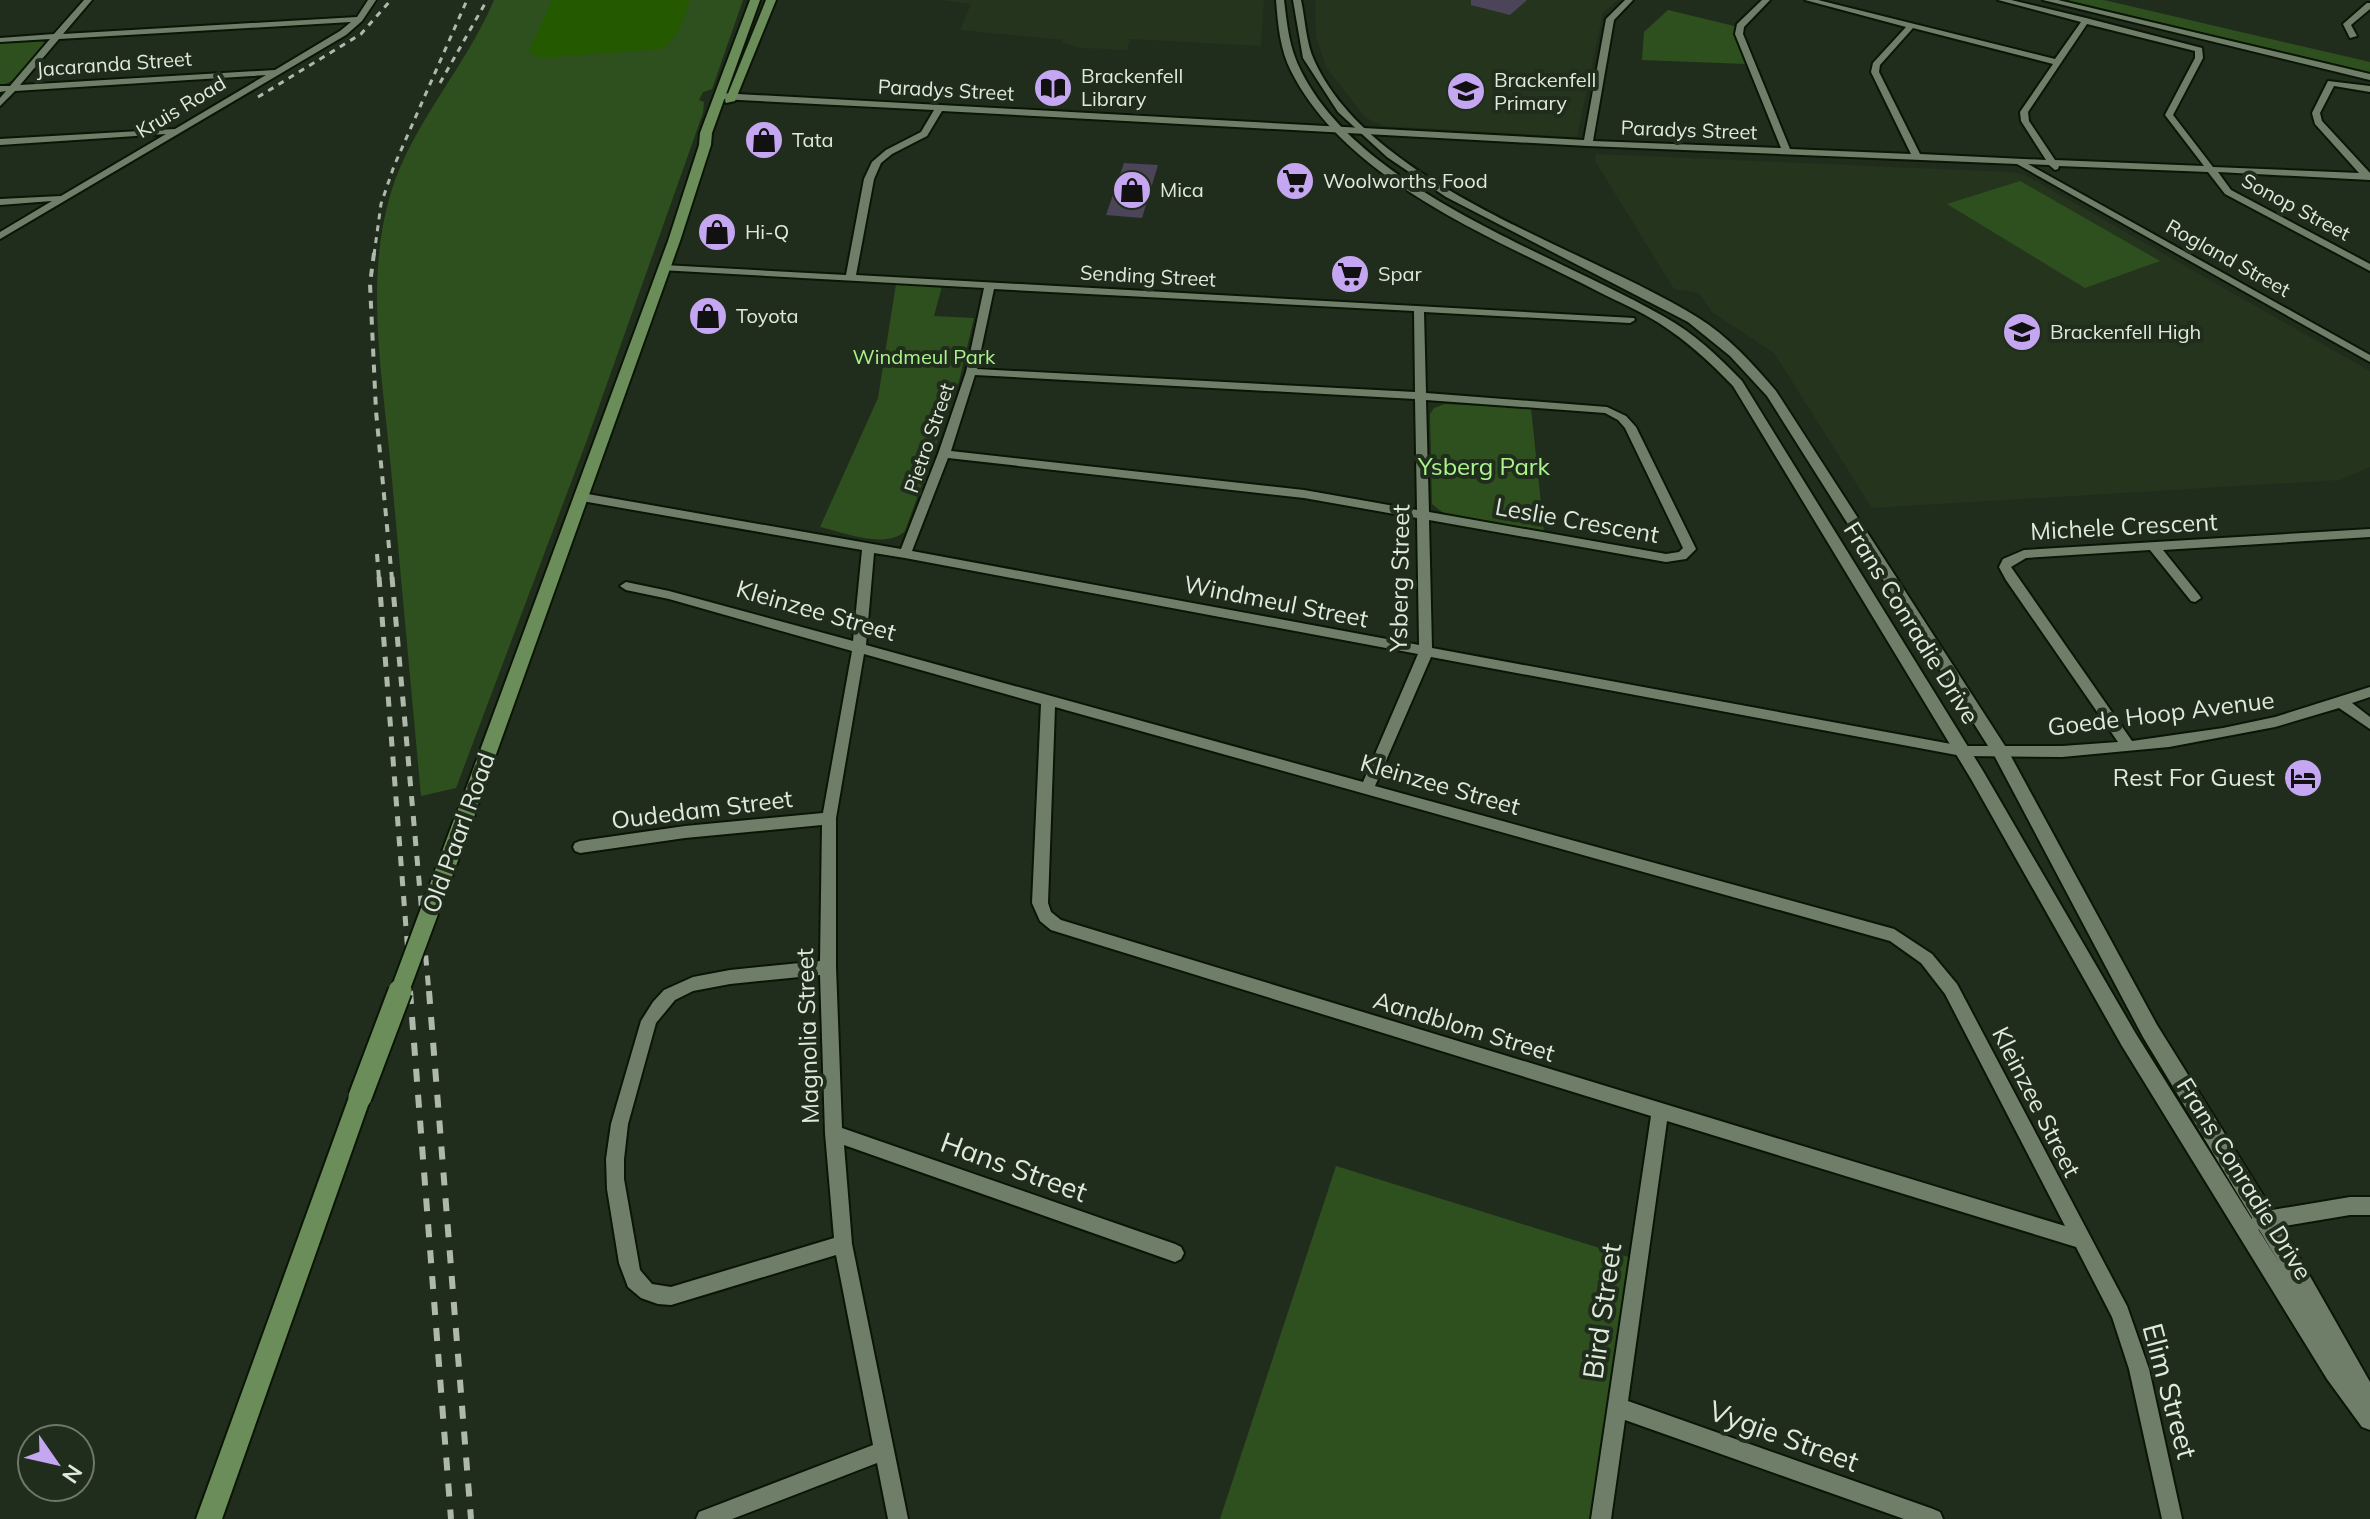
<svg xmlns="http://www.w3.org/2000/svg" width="2370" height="1519" font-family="Mulish,sans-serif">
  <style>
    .built { fill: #24341d }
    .green { fill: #2e501e }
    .water { fill: #245900 }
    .building { fill: #4c4458 }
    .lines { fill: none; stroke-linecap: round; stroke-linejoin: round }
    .minor-casing { stroke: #0a1506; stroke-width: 4 }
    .tertiary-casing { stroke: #0a1506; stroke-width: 4 }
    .secondary-casing { stroke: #0a1506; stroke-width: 4 }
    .minor { fill: #6f7e69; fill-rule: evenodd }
    .tertiary { fill: #6f7e69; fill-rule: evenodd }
    .secondary { fill: #6a8d59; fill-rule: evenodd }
    .rail-far3 { stroke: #afb9ab; stroke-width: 3; stroke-dasharray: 6 6; stroke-linecap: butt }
    .rail-far2 { stroke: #afb9ab; stroke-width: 4; stroke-dasharray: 8 8; stroke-linecap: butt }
    .rail-far1 { stroke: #afb9ab; stroke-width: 5; stroke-dasharray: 10 10; stroke-linecap: butt }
    .rail { stroke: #afb9ab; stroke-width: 6; stroke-dasharray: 13 13; stroke-linecap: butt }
    .secondary-bridge-far1-casing { stroke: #0a1506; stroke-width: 22; stroke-linecap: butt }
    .secondary-bridge-casing { stroke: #0a1506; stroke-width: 27; stroke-linecap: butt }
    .secondary-bridge-far1 { stroke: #6a8d59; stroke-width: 18 }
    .secondary-bridge { stroke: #6a8d59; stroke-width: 23 }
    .labels { text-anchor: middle; stroke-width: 8; stroke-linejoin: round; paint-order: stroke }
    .far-street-label { font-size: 20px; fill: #e0e9dd; stroke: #212d1c }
    .far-poi-label { font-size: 20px; fill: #e0e9dd; stroke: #212d1c; text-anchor: start }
    .far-park-label { font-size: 20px; fill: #abf58d; stroke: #212d1c }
    .park-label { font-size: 24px; fill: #abf58d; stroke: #212d1c }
    .street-label { font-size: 24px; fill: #e0e9dd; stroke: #212d1c }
    .poi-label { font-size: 24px; fill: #e0e9dd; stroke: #212d1c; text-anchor: end }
    .near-street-label { font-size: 28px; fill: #e0e9dd; stroke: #212d1c }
  </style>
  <rect width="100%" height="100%" fill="#212d1c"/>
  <g class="built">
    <path d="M940,0h324l-3,46 -131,-7 -3,11 -46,-2 -18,-5v-3l-103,-10 11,-26z"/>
    <path d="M1315,0h303l-15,13 -26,124 -192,-11 -12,-4 -9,-6 -38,-49 -10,-30z"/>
    <path d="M1596,154l414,18 15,3 345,196v96l-30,13 -468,28 -98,-155 -62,-41 -13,-19 -25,-4 -79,-128z"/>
  </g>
  <g class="green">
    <path d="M494,0h249l-31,89 -9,3 -4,8 5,2 -1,11 -116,327 -131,348 -35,8c-10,-109 -20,-218 -30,-327 -8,-90 -27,-188 0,-277 22,-70 75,-125 103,-192z"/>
    <path d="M2066,0h38l266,62v10z"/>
    <path d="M1668,10l66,16 12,38 -104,-4 2,-28z"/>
    <path d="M39,40l7,3 -32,37 -14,6v-44z"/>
    <path d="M2020,181l140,80 -75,27 -138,-84z"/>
    <path d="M896,284l46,2 -8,30 40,2 -15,63 -54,150c-19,19 -62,1 -85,-4l58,-129z"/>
    <path d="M1445,404l86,4 13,125 -98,-18 -14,-11 -2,-90 4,-6z"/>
    <path d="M1336,1166l302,94 -37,259h-381z"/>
  </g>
  <path class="water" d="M552,0h138c-6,17 -12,40 -28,49l-122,9 -11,-7z"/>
  <g class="building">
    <path d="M1471,0h56l-17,15 -39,-10z"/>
    <path d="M1124,163l34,2 -16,53 -36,-3z"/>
  </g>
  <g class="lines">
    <g class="minor-casing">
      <g id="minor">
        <path d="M84,0h8l-29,34 294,-17 11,-17h8l-14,21 -16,14 -346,204v-7l52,-31 -52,4v-6l61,-3 105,-62 -166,11v-6l175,-10 91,-54 -251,16 -15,15v-8l6,-7 -6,1v-6h10l40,-47 -50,3v-4l54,-4zM351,22l-11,9 -65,39 -255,15 39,-46z"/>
        <path d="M1625,0h8l-19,20 -21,121 188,7 -46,-114 2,-10 25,-24h8l-26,27 -1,7 47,115 121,5 -40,-82 2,-9 33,-36 -101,-27h13l237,59 26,-37 -83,-22h13l75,18 116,30 1,10 -30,57 40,52 146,6 -44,-49 -3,-11 16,-32 42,5v6l-36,-6 -14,27 2,8 48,52v7l-152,-8 13,18 139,74v7l-145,-77 -17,-22 -149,-6 -1,3 -3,1 -6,-5 -21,-1 342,191v7l-353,-198 -429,-18 -646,-35 -15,25 -35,18 -11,9 -7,16 -18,96 778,43 1,2 -5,3 -206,-11 2,81 181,14 19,9 10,11 60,122 -10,10 -20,3 -237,-42 3,128 530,98h100l56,-4 -112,-162 -7,-13 4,-8 21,-9 346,-21v8l-207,13 36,45 2,3 -6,4 -4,-1 -41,-51 -124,8 -15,9 121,174 91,-13 52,-11 95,-30v10l-18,6 18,14v12l-31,-21 -64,19 -106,20 -107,10 -100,-1 -531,-99 -56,129 519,143 38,25 25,30 170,322 22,63 33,150h-20l-33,-150 -17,-52 -36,-70 -409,-126 -39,280 305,108 7,3 3,7h-39l-279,-99 -14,99h-20l60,-403 -600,-186 -11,-9 -8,-18 9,-199 -177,-50 -28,164v149l6,161 333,116 6,3 3,6 -3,6 -6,3 -331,-117 8,99 56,275h-20l-11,-56 -145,56h-36l3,-7 174,-67 -37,-190 -165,50 -13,-1 -17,-6 -13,-11 -9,-24 -12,-74 -1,-30 5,-35 30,-103 12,-19 11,-12 29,-13 37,-7 90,-9 2,-136 -137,13 -105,15 -5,-2 -2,-4 2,-4 5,-2 105,-15 138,-13 29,-162 -183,-52 -43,-9 -6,-4 6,-4 43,9 184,50 9,-91 -280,-49 -6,-4 6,-4 319,56 37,-95 28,-82 18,-84 -324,-18v-4l4,-1 182,10 18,-96 8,-17 14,-12 35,-18 13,-22 -214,-11 -4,-3 4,-3 864,47 22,-121zM2087,24l108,27v7l-30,57 39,51 -149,-6 -26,-39 -1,-9zM1913,28l140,36 -33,48 1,9 25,39 -126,-6 -41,-82 1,-7zM994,289l420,22 1,81 -438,-23zM975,375l440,24 2,111 -113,-20 -353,-39zM1426,400l179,13 13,7 7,8 58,120 -4,4 -13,2 -237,-42zM948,458l356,40 113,20 2,127 -507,-94zM874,553l31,5 513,96 -55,128 -497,-137zM1055,707l835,234 31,22 24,31 120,232 -1004,-306 -10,-8 -3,-9zM820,975l5,158 9,105 -163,49 -19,-3 -12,-14 -16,-91v-20l4,-35 28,-101 19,-23 18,-9 37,-7z"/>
        <path d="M2367,3h3v6l-19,16 6,11 -7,2 -7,-14z"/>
        <path d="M2350,1197h20v18h-20l-90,15 -6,-3 -3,-6 3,-6 6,-3z"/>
      </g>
    </g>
    <g class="tertiary-casing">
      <g id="tertiary">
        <path d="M1276,0h8c3,24 5,48 17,71 60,120 250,181 362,245 31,17 55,40 79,65l241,390 153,263 144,230 -137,-227 -148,-280 -228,-361 -37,-40 -42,-34 -242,-125 -59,-40 -49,-45 -35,-54 -10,-58h8c4,18 5,43 13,60 57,127 270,187 383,257 31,19 56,47 79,74l231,358 150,276 117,188 96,169v48l-8,-3 -35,-48 -205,-333 -151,-267 -238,-393c-23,-24 -46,-45 -74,-63 -19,-12 -40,-21 -60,-31 -104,-54 -252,-110 -308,-221 -11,-22 -13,-46 -15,-71z"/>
        <path d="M2043,0h15l312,74v6z"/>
      </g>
    </g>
    <g class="secondary-casing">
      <g id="secondary">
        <path d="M750,0h10l-48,133 -1,12 -31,96 -205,572 -2,5h-14l-2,-5 211,-572 31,-96 1,-12z"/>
        <path d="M766,0h10l-41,101 -9,2 -1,-2z"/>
        <path d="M360,1087l8,3 3,7 -149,422h-26l153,-422 3,-7z"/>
      </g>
    </g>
    <use href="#minor" class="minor"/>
    <use href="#tertiary" class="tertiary"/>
    <use href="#secondary" class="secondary"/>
    <g class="rail-far3">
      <path d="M440,83l47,-83"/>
      <path d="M258,97l103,-63 30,-34"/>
      <path d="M374,255l7,-51 13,-38 73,-166"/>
    </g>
    <g class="rail-far2">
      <path d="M374,253l-4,31 6,127 16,168"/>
      <path d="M377,554l2,25"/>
    </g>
    <g class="rail-far1">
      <path d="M379,577l32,416"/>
      <path d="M392,577l37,416"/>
    </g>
    <g class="rail">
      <path d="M410,991l41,528"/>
      <path d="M429,991l42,528"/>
    </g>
    <g class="secondary-bridge-far1-casing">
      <path id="secondary-bridge-far1" d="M399,993l67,-180"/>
    </g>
    <g class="secondary-bridge-casing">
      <path id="secondary-bridge" d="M360,1097l40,-106"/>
    </g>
    <use href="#secondary-bridge-far1" class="secondary-bridge-far1"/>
    <use href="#secondary-bridge" class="secondary-bridge"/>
  </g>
  <defs>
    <g id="library-disc" transform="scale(2)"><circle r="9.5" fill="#c5a6f0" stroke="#212d1c"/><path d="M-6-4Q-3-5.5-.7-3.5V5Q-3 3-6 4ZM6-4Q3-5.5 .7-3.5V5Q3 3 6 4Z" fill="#111"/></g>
    <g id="school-disc" transform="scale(2)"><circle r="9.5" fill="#c5a6f0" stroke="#212d1c"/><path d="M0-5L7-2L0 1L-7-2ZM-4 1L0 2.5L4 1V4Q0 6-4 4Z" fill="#111"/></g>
    <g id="shop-disc" transform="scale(2)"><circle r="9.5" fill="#c5a6f0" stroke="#212d1c"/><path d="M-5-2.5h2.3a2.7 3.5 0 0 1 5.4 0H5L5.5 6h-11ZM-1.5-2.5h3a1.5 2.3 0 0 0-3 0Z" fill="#111"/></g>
    <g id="supermarket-disc" transform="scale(2)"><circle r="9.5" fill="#c5a6f0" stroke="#212d1c"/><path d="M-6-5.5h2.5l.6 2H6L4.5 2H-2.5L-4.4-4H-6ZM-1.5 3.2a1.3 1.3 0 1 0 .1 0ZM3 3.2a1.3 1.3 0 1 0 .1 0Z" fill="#111"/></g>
    <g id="hotel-disc" transform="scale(2)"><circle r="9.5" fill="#c5a6f0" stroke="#212d1c"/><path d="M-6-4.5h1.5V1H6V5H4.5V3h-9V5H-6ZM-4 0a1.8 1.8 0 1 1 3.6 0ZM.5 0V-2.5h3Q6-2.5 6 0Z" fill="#111"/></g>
  </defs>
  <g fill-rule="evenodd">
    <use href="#library-disc" x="1053" y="88"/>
    <use href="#school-disc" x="1466" y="91"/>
    <use href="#shop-disc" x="764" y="140"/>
    <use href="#supermarket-disc" x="1295" y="181"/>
    <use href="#shop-disc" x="1132" y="190"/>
    <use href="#shop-disc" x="717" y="232"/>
    <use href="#supermarket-disc" x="1350" y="274"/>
    <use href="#shop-disc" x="708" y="316"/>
    <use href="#school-disc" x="2022" y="332"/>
    <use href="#hotel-disc" x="2303" y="778"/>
  </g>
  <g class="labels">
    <g class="far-street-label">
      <text transform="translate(114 64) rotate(-4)" y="7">Jacaranda Street</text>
      <text transform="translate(946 90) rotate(3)" y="7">Paradys Street</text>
      <text transform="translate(181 107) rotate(-31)" y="7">Kruis Road</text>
      <text transform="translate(1689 130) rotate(2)" y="7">Paradys Street</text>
      <text transform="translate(2296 207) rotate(28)" y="7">Sonop Street</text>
      <text transform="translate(2228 258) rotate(29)" y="7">Rogland Street</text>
      <text transform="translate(1148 276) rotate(3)" y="7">Sending Street</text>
      <text transform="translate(929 438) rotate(-71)" y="7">Pietro Street</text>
    </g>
    <g class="far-poi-label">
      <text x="1081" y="83">Brackenfell<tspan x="1081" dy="23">Library</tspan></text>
      <text x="1494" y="87">Brackenfell<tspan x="1494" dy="23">Primary</tspan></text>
      <text x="792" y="147">Tata</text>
      <text x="1323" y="188">Woolworths Food</text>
      <text x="1160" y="197">Mica</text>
      <text x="745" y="239">Hi-Q</text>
      <text x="1378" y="281">Spar</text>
      <text x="736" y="323">Toyota</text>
      <text x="2050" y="339">Brackenfell High</text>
    </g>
    <g class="far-park-label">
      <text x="924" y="364">Windmeul Park</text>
    </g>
    <g class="park-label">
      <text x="1484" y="475">Ysberg Park</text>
    </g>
    <g class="street-label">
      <text transform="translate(1577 521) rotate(10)" y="8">Leslie Crescent</text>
      <text transform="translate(2124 527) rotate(-3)" y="8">Michele Crescent</text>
      <text transform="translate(1400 578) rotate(-89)" y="8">Ysberg Street</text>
      <text transform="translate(1276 602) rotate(11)" y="8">Windmeul Street</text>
      <text transform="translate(816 611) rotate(16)" y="8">Kleinzee Street</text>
      <text transform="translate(1911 623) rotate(58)" y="8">Frans Conradie Drive</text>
      <text transform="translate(2161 714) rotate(-7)" y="8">Goede Hoop Avenue</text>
      <text transform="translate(1440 785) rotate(16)" y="8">Kleinzee Street</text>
      <text transform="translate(702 810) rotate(-7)" y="8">Oudedam Street</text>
      <text transform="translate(459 833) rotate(-70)" y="8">Old Paarl Road</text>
      <text transform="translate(1464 1027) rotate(17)" y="8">Aandblom Street</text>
      <text transform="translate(808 1036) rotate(-92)" y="8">Magnolia Street</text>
      <text transform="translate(2036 1102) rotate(63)" y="8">Kleinzee Street</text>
      <text transform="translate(2244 1179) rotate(58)" y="8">Frans Conradie Drive</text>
    </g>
    <g class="poi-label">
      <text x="2275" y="786">Rest For Guest</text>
    </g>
    <g class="near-street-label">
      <text transform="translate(1014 1167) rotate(20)" y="10">Hans Street</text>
      <text transform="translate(1602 1311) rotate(-82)" y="10">Bird Street</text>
      <text transform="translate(2170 1391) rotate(75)" y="10">Elim Street</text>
      <text transform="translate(1784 1436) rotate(20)" y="10">Vygie Street</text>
    </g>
  </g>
  <g transform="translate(56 1463) rotate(124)"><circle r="38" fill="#212d1c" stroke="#6d7869" stroke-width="2"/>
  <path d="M0-6L14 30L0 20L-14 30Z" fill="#c5a6f0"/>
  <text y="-12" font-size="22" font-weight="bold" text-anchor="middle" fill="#e0e9dd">N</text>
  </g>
</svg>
